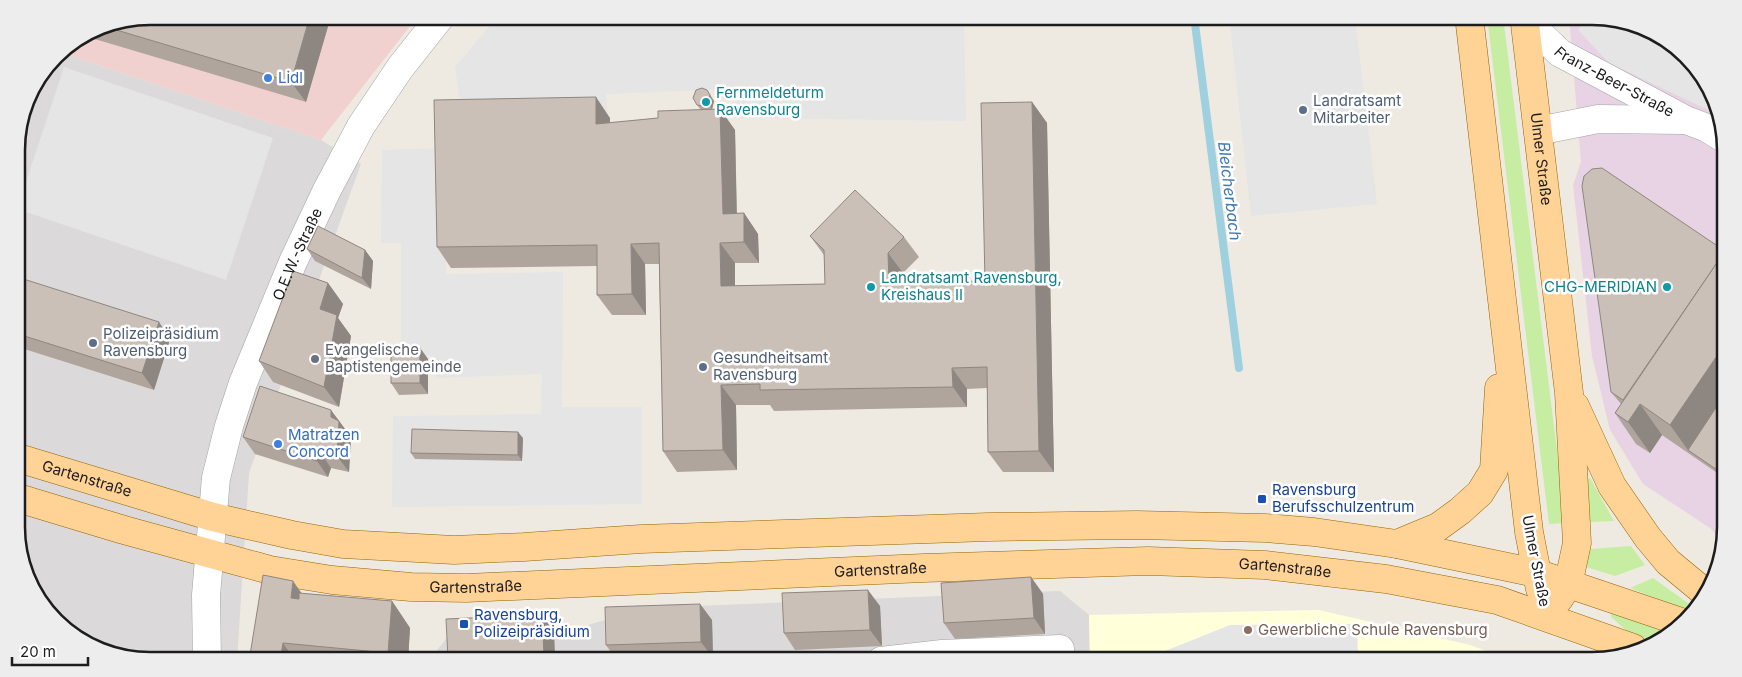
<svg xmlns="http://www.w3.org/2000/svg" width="1742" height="677" font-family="Inter,sans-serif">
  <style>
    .residential { fill: #dbd9d9 }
    .commercial { fill: #f1d1cf }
    .industrial { fill: #e8d3e4 }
    .education { fill: #ffffda }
    .grass { fill: #c7eda3 }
    .parking { fill: #e5e5e5 }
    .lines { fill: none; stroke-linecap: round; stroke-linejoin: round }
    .stream { stroke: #9ed0e0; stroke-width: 8 }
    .minor-casing { stroke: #a4a4a4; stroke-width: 29 }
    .major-casing { stroke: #956500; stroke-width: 29 }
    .minor { stroke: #fff; stroke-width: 28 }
    .major { stroke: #ffd296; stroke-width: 28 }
    .wall { fill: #afa59d }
    .shaded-wall { fill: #8e8680 }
    .building { fill: #cbc0b7; stroke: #8e8680 }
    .shop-dot { fill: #3f7fe0; stroke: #fff; stroke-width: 2 }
    .culture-dot { fill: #0f9aa8; stroke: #fff; stroke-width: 2 }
    .service-dot { fill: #5c6f8a; stroke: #fff; stroke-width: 2 }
    .worship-dot { fill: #6b7280; stroke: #fff; stroke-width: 2 }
    .transit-dot { fill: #1a4fb4; stroke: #fff; stroke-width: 2 }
    .education-dot { fill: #8d6e63; stroke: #fff; stroke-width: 2 }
    .labels { text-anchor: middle; stroke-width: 5; stroke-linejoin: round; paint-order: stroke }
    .shop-label { font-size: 15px; fill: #366cbe; stroke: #fff; text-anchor: start }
    .street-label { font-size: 15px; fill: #1d1d1d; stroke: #fff }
    .culture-label { font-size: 15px; fill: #0d838f; stroke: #fff; text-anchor: start }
    .service-label { font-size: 15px; fill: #4e5e75; stroke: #fff; text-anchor: start }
    .worship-label { font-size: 15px; fill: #5b616d; stroke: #fff; text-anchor: start }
    .transit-label { font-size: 15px; fill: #164399; stroke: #fff; text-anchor: start }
    .education-label { font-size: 15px; fill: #785e54; stroke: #fff; text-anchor: start }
    .water-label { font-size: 16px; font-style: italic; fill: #437ab2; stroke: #fff }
    .rim { fill: none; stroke: #1d1d1d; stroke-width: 2.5 }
  </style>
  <rect width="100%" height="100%" fill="#efeae1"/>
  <g class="residential">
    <path d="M60,52l261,88 40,24 -112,309 -12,188h-87l-43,-7 -58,-39 -30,-63 -2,-411 13,-50z"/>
    <path d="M1060,591l29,24 1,46h-659v-3l21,-27 133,-5 60,-18z"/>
  </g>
  <path class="commercial" d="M150,16h268l-97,124 -261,-88 39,-26z"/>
  <path class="industrial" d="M1569,16h23l43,7 63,46 27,64 1,394 -3,15 -13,-14 -67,-44 -33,-54 -18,-74 -19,-171 8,-23z"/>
  <path class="education" d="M1319,610l151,35 40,15 -420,1 -1,-46z"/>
  <g class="grass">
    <path d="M1487,16h16l63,507 -17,1z"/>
    <path d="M1590,478l24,43 -24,1 -6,-43z"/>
    <path d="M1631,546l14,19 -30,11 -32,-10 7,-17z"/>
    <path d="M1653,578l39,28 -3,6 -59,-24z"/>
    <path d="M1611,612l62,21 -21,8 -25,-10 -16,-14z"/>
  </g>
  <g class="parking">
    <path d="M498,16h466l2,105 -231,-3 -3,-29 -126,5 2,19 -147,-4 -6,-42z"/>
    <path d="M1229,16h126l22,188 -126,12z"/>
    <path d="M1588,16l47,7 63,46 19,45 -108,-51 -31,-33z"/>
    <path d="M64,67l209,71 -47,142 -209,-71z"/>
    <path d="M445,148l1,126 117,-2 -1,135h80v97l-250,3 1,-91 148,-2 1,-40 -106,4v-21l-35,-7v-107h-20l1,-93z"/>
    <path d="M1357,624l1,37h-218l90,-36z"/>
  </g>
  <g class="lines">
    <path class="stream" d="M1194,16l45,352"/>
    <g class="minor-casing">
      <g id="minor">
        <path id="s1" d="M1524,19l36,34 126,67 21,8 18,11"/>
        <path d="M1538,131l60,-12 84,1"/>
        <path id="s2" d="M207,661l-1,-66 10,-117 13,-52 14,-43 50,-121 34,-72 34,-64 39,-58 41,-52"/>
        <path d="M881,661l61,-7 118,-5v12"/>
      </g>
    </g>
    <g class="major-casing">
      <g id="major">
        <path d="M1469,16l60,516 11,57"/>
        <path id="s3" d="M1524,16l45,377 8,150 -9,42 -9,14"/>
        <path d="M1575,406l37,80 36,52 20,24 35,29"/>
        <path id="s4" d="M18,458l195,59 79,18 51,9 111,6 70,-3 117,-8 347,-12 149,-2 128,3 49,4 83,12 139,29 145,49"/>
        <path id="s5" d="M18,498l106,32 146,40 62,10 79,7 55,1 458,-20 224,-7 117,4 121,14 111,21 136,48"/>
        <path d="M1397,544l41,-17 22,-16 20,-18 14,-23 5,-82"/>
      </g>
    </g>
    <use href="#minor" class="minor"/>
    <use href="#major" class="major"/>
  </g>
  <g class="wall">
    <path d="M150,16h181l-25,86 -218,-65 -2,-2 13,-9z"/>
    <path d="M714,101l-2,8h8l15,21 2,83h7l14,21 1,29h-24v23l90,-2 -1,-29 -14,-19 94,1 15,20 -16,16v9l82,-1 47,-179 15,21 7,349h-51l-15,-20 -1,-64 -20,1v18l-193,4 -4,-6h-34l1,65 -60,2 -14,-21 -4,-187h-14l1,51h-34l-15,-20v-29l-146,2 -14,-21 173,-129v5l48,-5 43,-8 -4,-5z"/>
    <path d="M307,249l58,1 8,11 -2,28 -56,-28z"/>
    <path d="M1725,251l1,228 -64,-44 -12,18 -14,-9 -21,-31 6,-9 -10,-12z"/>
    <path d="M17,277l153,62 -16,51 -136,-43z"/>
    <path d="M328,283l15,21 -5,14 13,18 -12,71 -66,-25 -14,-21z"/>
    <path d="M420,348l8,11v35l-29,1 -8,-12z"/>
    <path d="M338,420l13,17 -2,35 -18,-4 -3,9 -73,-23 -12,-17z"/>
    <path d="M523,438l-1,23 -107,-2 -4,-6z"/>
    <path d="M1031,577l12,17 2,40 -90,5 -11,-16z"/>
    <path d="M302,594l90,7 18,27 -2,33h-159z"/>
    <path d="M700,604l12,16 1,38 -71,3h-25l-11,-16z"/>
    <path d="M880,606l2,40 -87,4 -11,-17z"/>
    <path d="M542,615l12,17 1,29h-106l-1,-2z"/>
  </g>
  <g class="shaded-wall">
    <path d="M310,16h21l-25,86 -15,-20z"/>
    <path d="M707,90l7,11 -2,8 -4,-6z"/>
    <path d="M596,97l14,21v27l-14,-21z"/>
    <path d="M1032,102l15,21 7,349 -15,-21z"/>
    <path d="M720,109l15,21 2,104 -14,-20z"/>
    <path d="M744,213l14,21 1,29 -15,-21z"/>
    <path d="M720,243l15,20v44l-14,-21z"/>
    <path d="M631,244l14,20 1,51 -14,-21z"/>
    <path d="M365,250l8,11 -2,28 -9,-11z"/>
    <path d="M888,253l15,20v30l-14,-20z"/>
    <path d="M328,283l15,21 -5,14 13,18 -12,71 -15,-20 -4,-78z"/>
    <path d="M159,322l11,17 -16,51 -12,-17z"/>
    <path d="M1725,344v63l-37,43 -18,-25z"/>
    <path d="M420,348l8,11v35l-8,-11z"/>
    <path d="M952,368l15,21v18l-14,-20z"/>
    <path d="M721,385l15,20 1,65 -14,-20z"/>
    <path d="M1640,404l22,31 -12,18 -22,-31z"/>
    <path d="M331,410l20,27 -2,35 -12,-16 -6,-39z"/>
    <path d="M518,432l5,6 -1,23 -4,-6z"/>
    <path d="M320,452l11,16 -3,9 -11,-16z"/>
    <path d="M1031,577l12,17 2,40 -11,-16z"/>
    <path d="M293,581l19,27 -21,-10z"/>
    <path d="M868,590l12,16 2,40 -12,-16z"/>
    <path d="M392,601l18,27 -2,33h-14l-6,-8z"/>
    <path d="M700,604l12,16 1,38 -12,-16z"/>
    <path d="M542,615l12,17 1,29h-7l-4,-6z"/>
    <path d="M283,643l12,18h-15z"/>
  </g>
  <g class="building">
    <path d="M150,16h160l-19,66 -188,-56z"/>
    <path d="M702,88l5,2 3,5 -2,8 -5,3 -6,-1 -4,-7 3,-8z"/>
    <path d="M596,97v27l62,-6v-7l62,-2 3,105 21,-1v29l-24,1 1,43 104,-2 -1,-34 -14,-14 45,-46 49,47 -16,16 1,30 96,-2 -4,-178 51,-1 7,349 -51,1 -1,-85 -35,1 1,19 -193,3v-6l-39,1 2,65 -60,1 -4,-208 -28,1 1,50 -35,1v-50l-160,2 -3,-147z"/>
    <path d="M1602,168l123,83 -102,149 -12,-8 -29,-206 2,-10 8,-7z"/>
    <path d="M318,226l47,24 -3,28 -55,-29z"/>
    <path d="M1725,251v93l-55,81 -30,-21 -12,18 -13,-9z"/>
    <path d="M293,271l35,12 -8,26 17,6 -13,72 -65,-26z"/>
    <path d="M17,277l142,45 -17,51 -124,-39z"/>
    <rect x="391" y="348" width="29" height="35"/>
    <path d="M260,386l71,24v7l8,4 -2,35 -17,-4 -3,9 -74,-24z"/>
    <path d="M1725,394l1,82 -38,-26z"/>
    <path d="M412,429l106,3v23l-107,-2z"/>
    <path d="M263,575l30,6 -2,17 8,1v-6l93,8 -4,52 -105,-10 -3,18h-31z"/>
    <path d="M1031,577l3,41 -90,5 -3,-40z"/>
    <path d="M868,590l2,40 -86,3 -2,-40z"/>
    <path d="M700,604l1,38 -95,3 -1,-38z"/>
    <path d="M542,615l2,40 -96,4 -2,-40z"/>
  </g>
  <g class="shop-dot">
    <circle cx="268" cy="78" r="5"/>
    <circle cx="278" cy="444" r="5"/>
  </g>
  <g class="culture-dot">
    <circle cx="706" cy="102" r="5"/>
    <circle cx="871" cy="287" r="5"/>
    <circle cx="1667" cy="287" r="5"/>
  </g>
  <g class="service-dot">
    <circle cx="1303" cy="110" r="5"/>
    <circle cx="93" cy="343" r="5"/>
    <circle cx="703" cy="367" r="5"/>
  </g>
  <circle class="worship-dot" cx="315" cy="359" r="5"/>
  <g class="transit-dot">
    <rect x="1257" y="494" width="10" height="10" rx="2.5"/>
    <rect x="459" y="619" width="10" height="10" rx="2.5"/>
  </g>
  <circle class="education-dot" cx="1248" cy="630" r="5"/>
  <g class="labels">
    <g class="shop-label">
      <text x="278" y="83">Lidl</text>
      <text x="288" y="440">Matratzen<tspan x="288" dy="17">Concord</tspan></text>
    </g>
    <g class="street-label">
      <text dy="5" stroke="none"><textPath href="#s1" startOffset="111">Franz-Beer-Straße</textPath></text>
      <text dy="5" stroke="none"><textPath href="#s3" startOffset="144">Ulmer Straße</textPath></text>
      <text dy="5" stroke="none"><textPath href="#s2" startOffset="422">O.E.W.-Straße</textPath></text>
      <text dy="5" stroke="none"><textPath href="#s4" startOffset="72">Gartenstraße</textPath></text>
      <text transform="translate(1536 561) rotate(79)" y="5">Ulmer Straße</text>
      <text dy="5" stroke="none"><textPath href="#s5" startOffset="1279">Gartenstraße</textPath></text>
      <text dy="5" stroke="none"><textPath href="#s5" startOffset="874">Gartenstraße</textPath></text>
      <text dy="5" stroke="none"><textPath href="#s5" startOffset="469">Gartenstraße</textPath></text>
    </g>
    <g class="culture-label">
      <text x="716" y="98">Fernmeldeturm<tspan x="716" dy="17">Ravensburg</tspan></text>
      <text x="881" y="283">Landratsamt Ravensburg,<tspan x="881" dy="17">Kreishaus II</tspan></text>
      <text x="1657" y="292" text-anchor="end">CHG-MERIDIAN</text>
    </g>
    <g class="service-label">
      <text x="1313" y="106">Landratsamt<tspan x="1313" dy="17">Mitarbeiter</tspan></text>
      <text x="103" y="339">Polizeipräsidium<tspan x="103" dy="17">Ravensburg</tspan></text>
      <text x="713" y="363">Gesundheitsamt<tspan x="713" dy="17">Ravensburg</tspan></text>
    </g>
    <g class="worship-label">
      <text x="325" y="355">Evangelische<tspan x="325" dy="17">Baptistengemeinde</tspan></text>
    </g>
    <g class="transit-label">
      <text x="1272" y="495">Ravensburg<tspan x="1272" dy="17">Berufsschulzentrum</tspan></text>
      <text x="474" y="620">Ravensburg,<tspan x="474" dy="17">Polizeipräsidium</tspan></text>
    </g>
    <g class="education-label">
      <text x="1258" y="635">Gewerbliche Schule Ravensburg</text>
    </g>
    <g class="water-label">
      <text transform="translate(1230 191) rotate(83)" y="6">Bleicherbach</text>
    </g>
  </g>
  <path d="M0 0H1742V677H0ZM150 25H1592A125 125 0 0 1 1717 150V527A125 125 0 0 1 1592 652H150A125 125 0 0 1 25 527V150A125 125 0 0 1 150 25Z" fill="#ededed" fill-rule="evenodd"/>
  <path class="rim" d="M150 25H1592A125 125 0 0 1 1717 150V527A125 125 0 0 1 1592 652H150A125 125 0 0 1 25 527V150A125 125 0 0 1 150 25Z"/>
  <path d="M12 657v8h76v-8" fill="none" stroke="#1d1d1d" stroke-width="2.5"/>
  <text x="20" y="657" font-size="15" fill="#1d1d1d" stroke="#ffffff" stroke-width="4" paint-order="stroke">20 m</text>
</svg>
